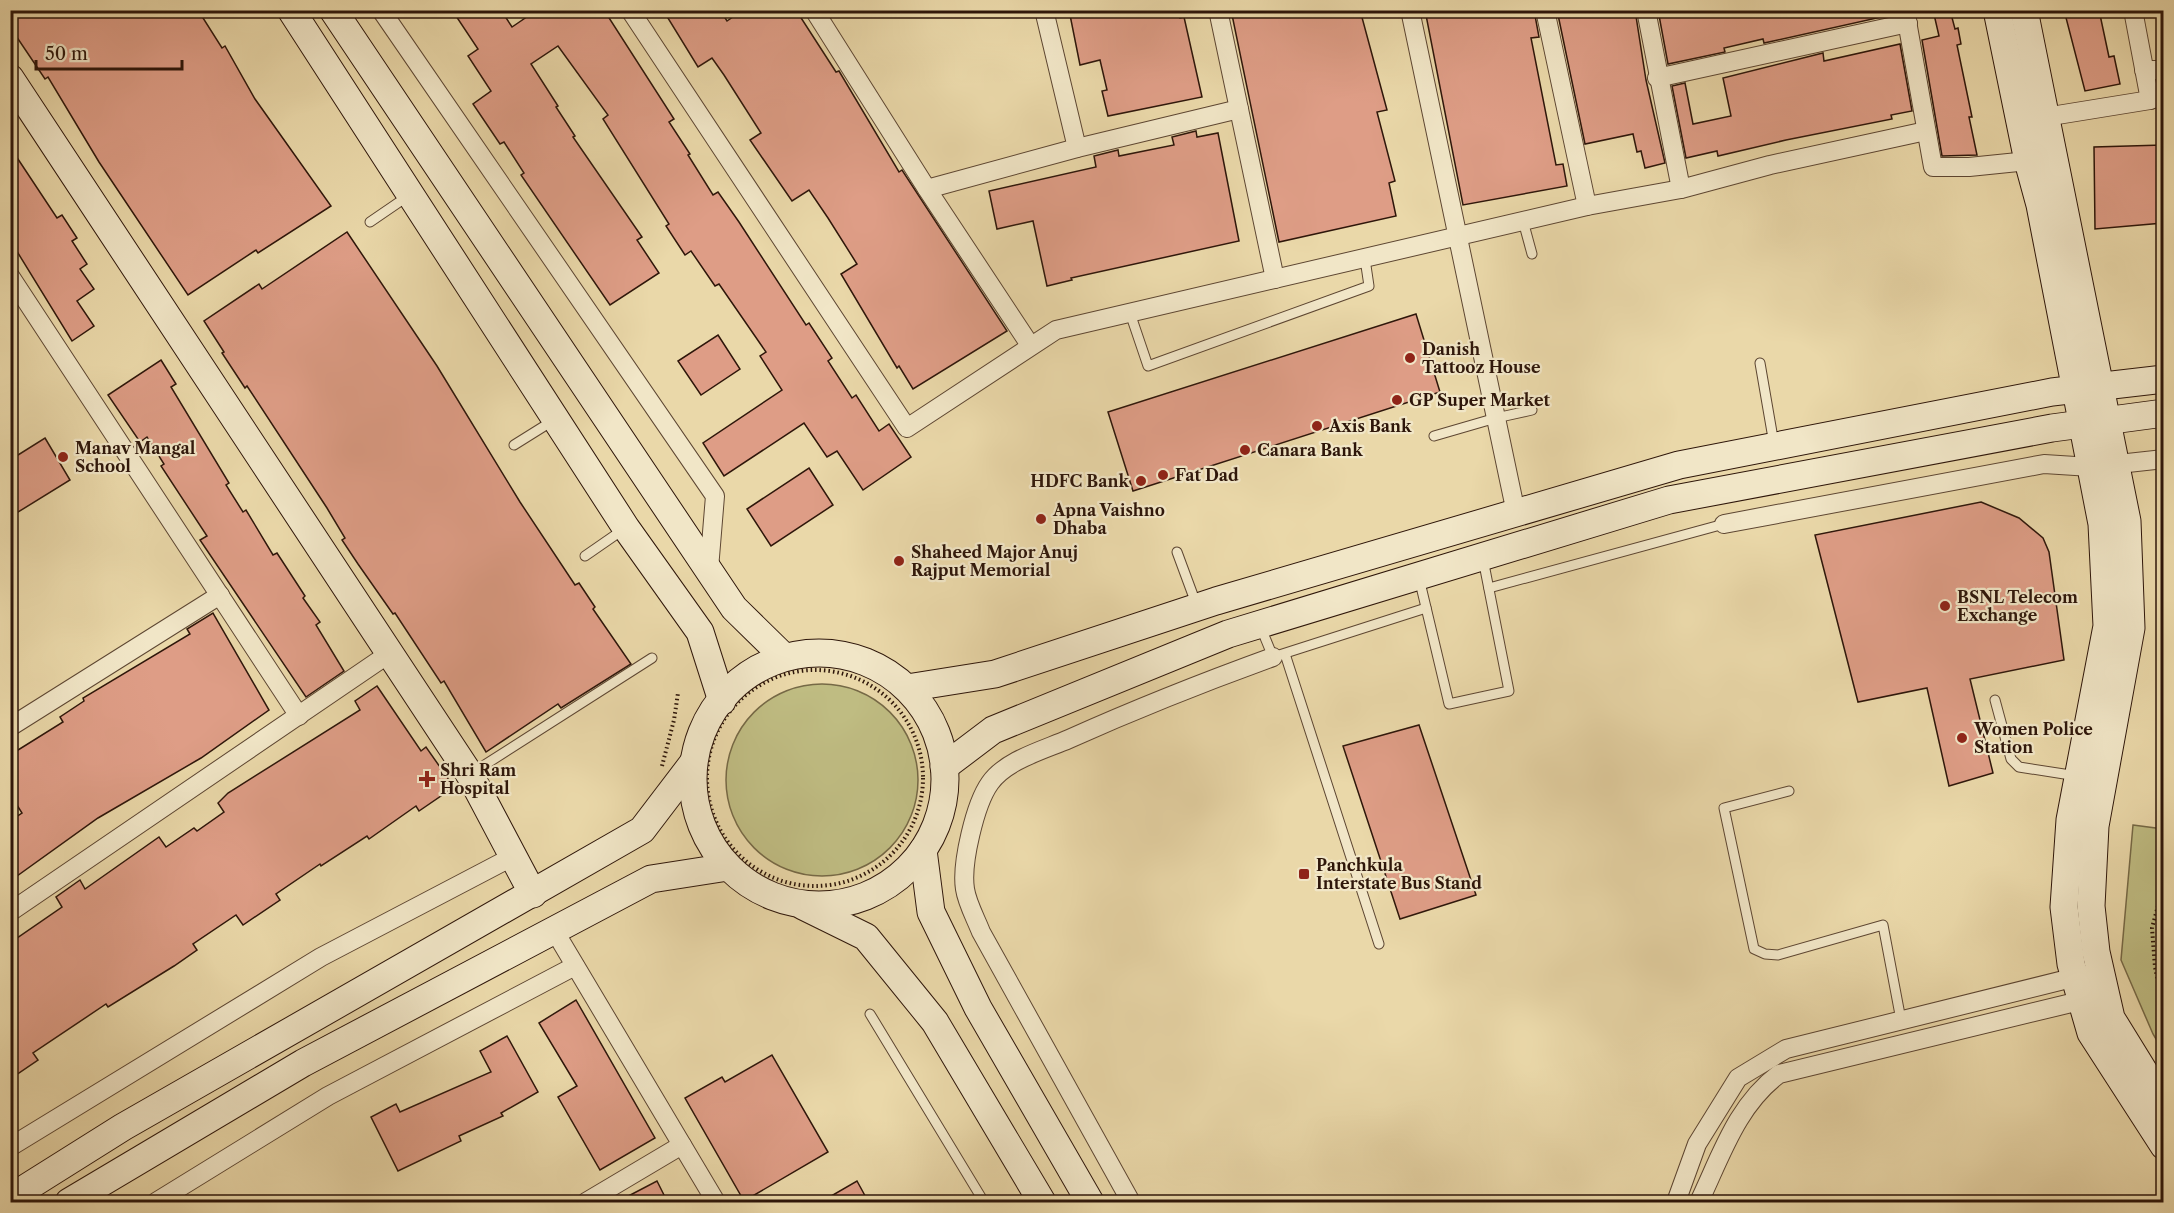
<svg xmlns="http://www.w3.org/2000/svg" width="2174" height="1213" font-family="'Libre Caslon Text',serif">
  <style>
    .green { fill: #bfbc82; stroke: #766946; stroke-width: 1.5 }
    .building { fill: #de9d86; stroke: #2e160a; stroke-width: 1.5 }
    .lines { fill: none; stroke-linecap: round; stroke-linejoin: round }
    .lane-casing { stroke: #5d4632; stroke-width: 11 }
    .street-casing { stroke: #5d4632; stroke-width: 20 }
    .secondary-casing { stroke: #2e160a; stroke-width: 29 }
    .path { stroke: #2e160a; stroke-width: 4; stroke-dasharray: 1.5 3; stroke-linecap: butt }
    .lane { stroke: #f1e6c7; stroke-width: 9 }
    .street { stroke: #f1e6c7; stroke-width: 18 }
    .secondary { stroke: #f1e6c7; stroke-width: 27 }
    .poi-dot { fill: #8f2418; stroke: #f1e6c7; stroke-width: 2 }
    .labels { text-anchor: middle; stroke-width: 4.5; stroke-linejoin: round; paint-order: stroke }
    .poi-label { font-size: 16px; font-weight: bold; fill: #2e160a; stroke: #f1e6c7; text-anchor: start }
  </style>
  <rect width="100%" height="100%" fill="#ead8a9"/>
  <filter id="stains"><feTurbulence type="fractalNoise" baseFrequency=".00333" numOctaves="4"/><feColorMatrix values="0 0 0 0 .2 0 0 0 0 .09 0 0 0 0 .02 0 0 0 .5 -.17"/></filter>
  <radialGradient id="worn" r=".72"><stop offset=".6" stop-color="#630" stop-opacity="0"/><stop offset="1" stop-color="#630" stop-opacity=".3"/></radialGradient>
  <g class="green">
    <path d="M2163,663v53l-5,-1z"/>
    <circle cx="822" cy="780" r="96"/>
    <path d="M2133,825l30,4v222l-10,-17 -32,-74z"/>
  </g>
  <g class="building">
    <path d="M10,10h188l24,38 3,-2 30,53 76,107 -73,47 -2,-3 -68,45 -89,-133 -51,-85 -3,2 -35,-52z"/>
    <path d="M452,10h49l11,17 25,-17h67l70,109 -5,3 21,32 -2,1 25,40 5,-3 21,30 67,103 3,-2 23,35 -4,3 24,37 4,-3 23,36 10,-7 22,33 -48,33 -26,-39 -10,6 -23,-34 -80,53 -21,-33 79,-53 -22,-34 6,-4 -47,-68 -4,2 -24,-35 -6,4 -19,-29 3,-2 -66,-105 5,-4 -50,-69 -27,18 27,42 -2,1 19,29 -2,1 69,100 -5,3 22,33 -49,32 -89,-130 3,-2 -20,-31 -4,2 -27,-40 18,-13 -23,-35 10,-7z"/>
    <path d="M663,10h57l7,11 16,-11h53l40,62 3,-1 60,101 3,-2 105,161 -94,58 -14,-23 -2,2 -56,-94 16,-10 -29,-46 -19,-28 -17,11 -42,-61 11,-7 -37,-58 -12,-17 -14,9z"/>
    <path d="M1069,10h109l2,8 4,-1 18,80 -94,19 -6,-25 5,-1 -7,-30 -20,5z"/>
    <path d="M1231,10h129l27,100 -10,2 18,69 -6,2 7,33 -117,26z"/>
    <path d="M1425,10h109l5,27 -8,1 25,127 7,-1 4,22 -104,19z"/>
    <path d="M1557,10h78l11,70 19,83 -20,5 -4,-17 -4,1 -4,-18 -48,10z"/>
    <path d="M1658,10h227l1,6 -122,27 -1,-4 -39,9 1,4 -57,12z"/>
    <path d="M1933,10h17l5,19 3,-1 3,16 -4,1 15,72h-3l8,38 -35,1 -20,-116 17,-4z"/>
    <path d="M2064,10h35l10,47 5,-1 6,28 -35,7z"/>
    <path d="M1900,44l12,67 -21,4 1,4 -106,21 -68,16 -1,-5 -31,7 -14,-72 13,-3 8,41 38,-8 -8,-38 100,-25 1,8z"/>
    <path d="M1196,131l1,6 21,-4 21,108 -168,37 1,2 -25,6 -14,-65 -36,8 -8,-38 107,-24 -2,-11 24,-6 1,6 55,-11 -2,-8z"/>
    <path d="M2163,145v78l-68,6 -1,-82z"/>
    <path d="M10,147l47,71 5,-3 15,23 -5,3 15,23 -7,5 14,20 -17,12 17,25 -22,15 -62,-101z"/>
    <path d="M347,232l90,134 83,136 55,83 4,-2 16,24 -2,2 38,55 -70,44 -3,-4 -72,48 -42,-71 -3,2 -46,-70 -2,1 -35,-50 -16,-24 3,-2 -18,-30 -80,-122 -2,2 -23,-35 2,-1 -20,-31 55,-37 3,5z"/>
    <path d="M1416,314l24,78 -307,99 -25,-79z"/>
    <path d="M718,335l22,34 -39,26 -23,-34z"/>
    <path d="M161,360l15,24 -5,3 58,96 -3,2 17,27 3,-2 27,45 4,-2 28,43 -2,2 17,24 -4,3 28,46 -38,26 -106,-157 7,-4 -46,-70 3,-2 -17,-27 -7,5 -32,-47z"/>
    <path d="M45,438l25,42 -60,37v-57z"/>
    <path d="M809,468l24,37 -62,41 -24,-37z"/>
    <path d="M1981,502l38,16 24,20 6,14 15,108 -94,19 23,94 -44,13 -22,-98 -69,14 -43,-167z"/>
    <path d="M213,613l56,97 -68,48 -103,60 -81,58 -7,-10v-45l12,-8 -12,-19v-39l53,-33 -3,-5 24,-16 -1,-3 107,-64 -3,-5z"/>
    <path d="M377,686l44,65 5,-4 28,40 -35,24 -3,-5 -47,33 -2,-3 -46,30 -1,-2 -44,30 4,6 -37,25 -7,-10 -43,29 4,6 -23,16 -66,41 -2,-3 -73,49 5,7 -28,19v-136l52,-36 -6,-10 24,-17 5,9 74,-52 7,10 28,-19 3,3 27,-19 -6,-9 10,-10 132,-83 -5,-9z"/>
    <path d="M1419,725l57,170 -76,24 -57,-173z"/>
    <path d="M576,1000l79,138 -55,32 -42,-73 19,-11 -38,-63z"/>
    <path d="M507,1036l31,56 -37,21 2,3 -44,20 2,5 -63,30 -27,-54 25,-13 4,8 91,-40 -11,-21z"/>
    <path d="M772,1055l56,97 -84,49 -59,-103 37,-21 3,5z"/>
    <path d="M657,1181l11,22h-53z"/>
    <path d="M857,1181l12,22h-50z"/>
  </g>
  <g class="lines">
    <g class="lane-casing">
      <g id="lane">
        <path d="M1523,221l9,33"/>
        <path d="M370,222l38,-26"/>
        <path d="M1130,313l18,53 221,-80 -4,-27"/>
        <path d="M1760,363l14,81"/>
        <path d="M1434,436l62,-18 36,-8"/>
        <path d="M514,445l40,-25"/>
        <path d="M1177,552l20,54"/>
        <path d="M585,556l39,-27"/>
        <path d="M1419,578l30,126 60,-13 -26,-132"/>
        <path d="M1489,588l235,-64"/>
        <path d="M1261,628l12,29 153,-49"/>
        <path d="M1285,654l94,290"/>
        <path d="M1995,700l16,59 8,8 58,9"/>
        <path d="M472,773l180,-115"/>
        <path d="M1789,791l-65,17 30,141 11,5 13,1 105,-30 18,95"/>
        <path d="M870,1014l114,188"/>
      </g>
    </g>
    <g class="street-casing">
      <g id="street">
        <path d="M381,10l334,486 -6,73"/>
        <path d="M630,10l277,418 149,-98 531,-124 94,-17 89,-24 156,-34"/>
        <path d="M814,10l113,179 103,156"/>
        <path d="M1044,10l33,138"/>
        <path d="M1218,10l57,269"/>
        <path d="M1410,10l106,503"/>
        <path d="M1545,10l42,196"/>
        <path d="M1646,10l35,179"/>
        <path d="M1905,10l28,157h36l59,-6"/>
        <path d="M2133,10l17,90"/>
        <path d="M2144,70h20"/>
        <path d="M1657,78l251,-55"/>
        <path d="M2045,117l105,-17 14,-5"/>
        <path d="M927,189l150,-41 162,-39"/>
        <path d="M10,276l289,440"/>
        <path d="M1724,524l320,-60 47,3 73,-8"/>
        <path d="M10,727l210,-132"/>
        <path d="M10,912l380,-259"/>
        <path d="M554,930l162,272"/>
        <path d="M10,1147l311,-190 191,-100"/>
        <path d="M156,1202l172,-106 247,-130"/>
        <path d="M586,1202l96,-57"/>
        <path d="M1131,1202l-150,-270c-5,-13 -14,-29 -16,-43 -4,-25 10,-85 25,-106 16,-23 54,-33 79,-44 67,-30 135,-57 204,-82"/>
        <path d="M1676,1202l21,-58 41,-66 48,-29 298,-74"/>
        <path d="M1699,1202c22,-46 38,-97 80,-128l313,-76"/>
      </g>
    </g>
    <g class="secondary-casing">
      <g id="secondary">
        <path d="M291,10l335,518 74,104 22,69"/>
        <path d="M333,10l401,598 50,49"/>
        <path d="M1997,10l31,151 12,44 62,319 5,102 -37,194 -6,87 7,57 20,69 73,113"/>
        <path d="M2024,10l103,511 4,107 -36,198 -4,80 5,46 15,66 53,86"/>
        <path d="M10,78l460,697 63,119"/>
        <circle cx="819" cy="779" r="126"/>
        <path d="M907,688l88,-14 221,-73 463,-136 373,-73 112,-13"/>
        <path d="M944,767l49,-37 235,-96 441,-134 383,-72 112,-15"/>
        <path d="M923,850l8,62 47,96 112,194"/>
        <path d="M803,906l63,31 69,85 107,180"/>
        <path d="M10,1198l113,-71 519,-297 51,-67"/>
        <path d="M69,1202l234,-139 348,-184 77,-12"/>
      </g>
    </g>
    <g class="path">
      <circle cx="815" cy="778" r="108"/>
      <path d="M662,766l12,-46 4,-27"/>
      <path d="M2164,884l-12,44 3,39 9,43"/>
    </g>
    <use href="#lane" class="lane"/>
    <use href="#street" class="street"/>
    <use href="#secondary" class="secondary"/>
  </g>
  <g class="poi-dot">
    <circle cx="1410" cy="358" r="6"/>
    <circle cx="1397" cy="400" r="6"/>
    <circle cx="1317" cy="426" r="6"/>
    <circle cx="1245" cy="450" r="6"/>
    <circle cx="63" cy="457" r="6"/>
    <circle cx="1163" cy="475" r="6"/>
    <circle cx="1141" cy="481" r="6"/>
    <circle cx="1041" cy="519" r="6"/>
    <circle cx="899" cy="561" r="6"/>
    <circle cx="1945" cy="606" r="6"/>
    <circle cx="1962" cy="738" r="6"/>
    <path d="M424 770h6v6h6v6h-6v6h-6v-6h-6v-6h6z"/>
    <rect x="1298" y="868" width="12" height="12" rx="3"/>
  </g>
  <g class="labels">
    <g class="poi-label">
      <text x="1422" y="355">Danish<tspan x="1422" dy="18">Tattooz House</tspan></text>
      <text x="1409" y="406">GP Super Market</text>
      <text x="1329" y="432">Axis Bank</text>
      <text x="75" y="454">Manav Mangal<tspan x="75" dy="18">School</tspan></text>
      <text x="1257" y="456">Canara Bank</text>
      <text x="1175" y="481">Fat Dad</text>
      <text x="1129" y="487" text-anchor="end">HDFC Bank</text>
      <text x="1053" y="516">Apna Vaishno<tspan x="1053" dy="18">Dhaba</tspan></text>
      <text x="911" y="558">Shaheed Major Anuj<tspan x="911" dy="18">Rajput Memorial</tspan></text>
      <text x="1957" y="603">BSNL Telecom<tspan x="1957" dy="18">Exchange</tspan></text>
      <text x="1974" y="735">Women Police<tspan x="1974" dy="18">Station</tspan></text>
      <text x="440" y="776">Shri Ram<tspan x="440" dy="18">Hospital</tspan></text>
      <text x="1316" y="871">Panchkula<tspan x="1316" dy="18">Interstate Bus Stand</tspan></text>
    </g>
  </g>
  <rect width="2174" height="1213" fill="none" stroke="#ead8a9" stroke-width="36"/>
  <rect x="12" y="12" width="2150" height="1189" fill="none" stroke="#2e160a" stroke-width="3"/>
  <rect x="18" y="18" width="2138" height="1177" fill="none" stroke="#2e160a" stroke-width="1.5"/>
  <path d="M36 60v9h146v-9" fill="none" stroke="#2e160a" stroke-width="3"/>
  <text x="45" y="60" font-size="18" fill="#2e160a" stroke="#f1e6c7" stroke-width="4.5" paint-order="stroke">50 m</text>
  <rect width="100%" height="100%" filter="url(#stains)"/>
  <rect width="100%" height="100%" fill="url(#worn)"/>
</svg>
